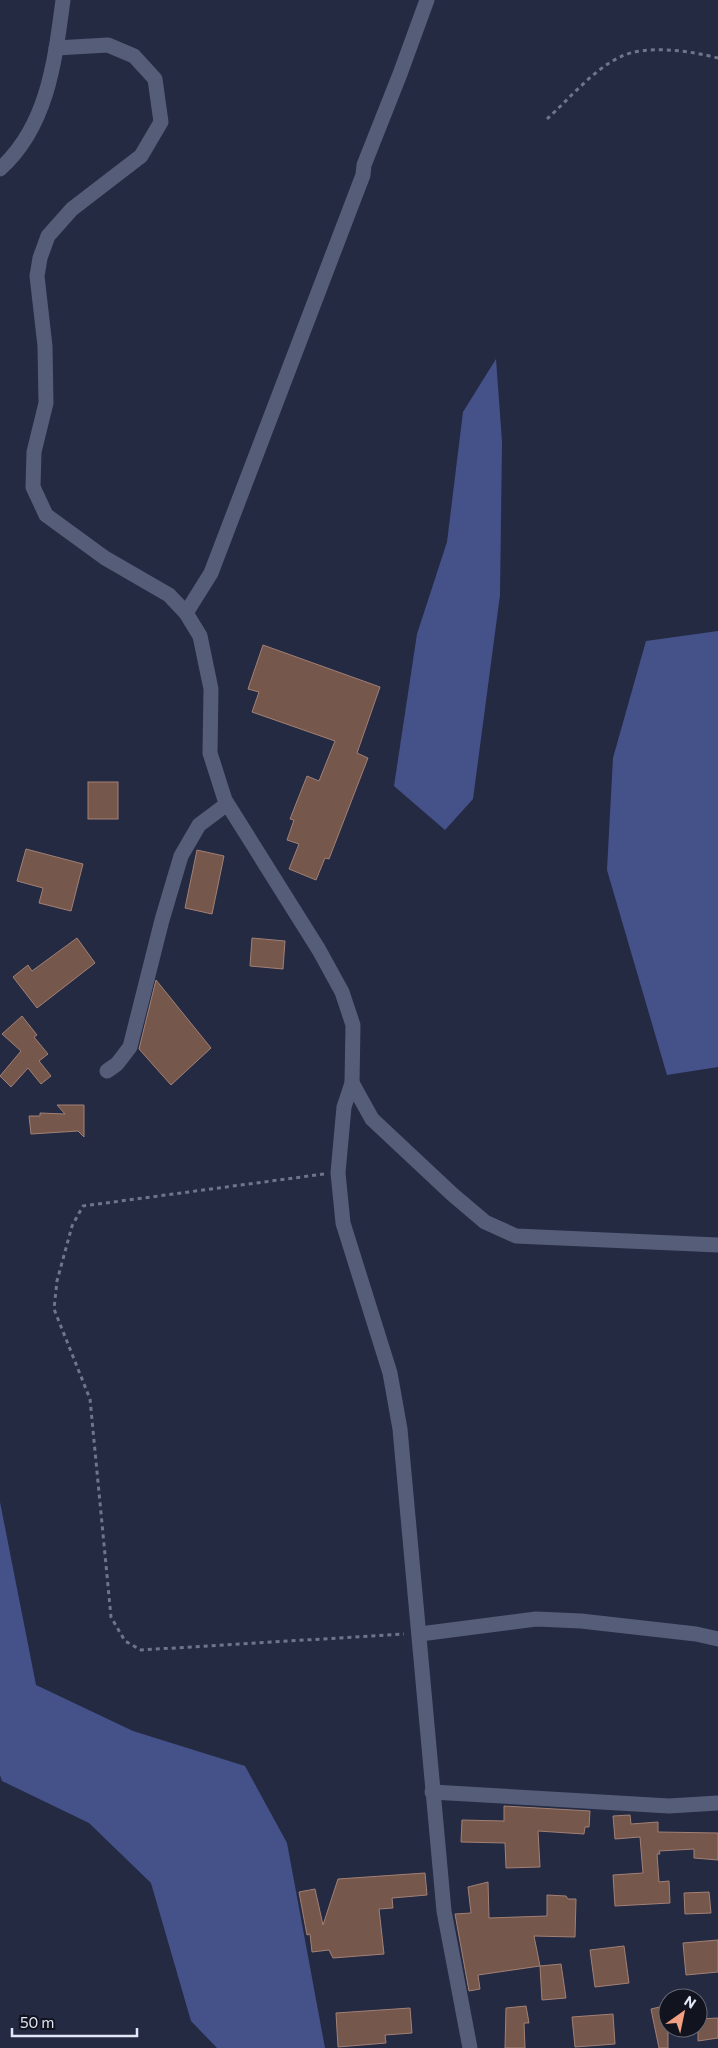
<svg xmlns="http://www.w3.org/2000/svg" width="718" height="2048" font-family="Commissioner,sans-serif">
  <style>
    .forest { fill: #45528a }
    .building { fill: #76574c; stroke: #a28075 }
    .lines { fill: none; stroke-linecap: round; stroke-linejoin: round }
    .path { stroke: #6f758a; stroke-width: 3; stroke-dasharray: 4 4; stroke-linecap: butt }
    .minor { stroke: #555d78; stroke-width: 15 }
  </style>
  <rect width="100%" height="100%" fill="#242a42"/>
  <g class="forest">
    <path d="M496,359l6,83 -2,153 -27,204 -28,31 -51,-44 23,-152 30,-92 16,-130z"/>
    <path d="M718,631v436l-51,8 -60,-205 6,-112 33,-117z"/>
    <path d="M0,1502l36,183 97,46 112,35 42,77 38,205h-108l-26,-27 -40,-138 -62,-60 -87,-42 -2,-6z"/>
  </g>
  <g class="building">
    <path d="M263,645l117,42 -23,66 11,5 -39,101 -4,-1 -9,22 -27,-11 10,-25 -12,-4 7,-20 -4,-1 17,-43 12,5 16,-40 -83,-29 7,-20 -11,-3z"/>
    <rect x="88" y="782" width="30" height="37"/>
    <path d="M26,849l57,15 -12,47 -32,-8 4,-15 -26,-7z"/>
    <path d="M197,850l27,6 -12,58 -27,-6z"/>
    <path d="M77,938l18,25 -58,45 -24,-31 15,-12 4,6z"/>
    <path d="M252,938l33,3 -2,28 -33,-3z"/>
    <path d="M156,980l55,68 -40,37 -32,-36z"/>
    <path d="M22,1016l15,19 -3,2 14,17 -9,7 12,15 -10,8 -13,-16 -17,19 -11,-11 21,-25 -19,-17z"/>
    <path d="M57,1105h27v32l-6,-6 -47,3 -2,-18h11v-3l25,1z"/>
    <path d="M504,1806l86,5 -1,16h-4l-1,7 -46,-3 2,36 -34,1 -1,-25 -44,-1 1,-22 42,1z"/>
    <path d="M630,1815l1,9 27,-2v10l60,1v27l-24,-2v-9l-35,2 1,3h-3l2,28 10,-1 1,22 -55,3 -2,-31 30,-2 -3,-36 -25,2 -2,-23z"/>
    <path d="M425,1873l2,22 -35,3 1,10 -14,1 5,45 -51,4 -4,-8 -17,2 -2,-18 -3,1 -8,-43 16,-3 8,36 15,-46z"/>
    <path d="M488,1882l1,36 58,-2v-21l19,1 2,3h8l-1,38 -41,-1 6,30 -62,9 2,14 -11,2 -14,-77 16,-1 -3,-26z"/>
    <path d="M709,1892l2,21 -26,1 -1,-21z"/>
    <path d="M718,1940v32l-32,3 -3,-32z"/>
    <path d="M624,1946l5,37 -34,4 -5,-37z"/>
    <path d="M561,1964l5,34 -24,2 -2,-34z"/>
    <path d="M668,2005v43h-9l-8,-39z"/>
    <path d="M526,2006l3,17h-5l1,25h-20l1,-40z"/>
    <path d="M410,2008l2,25 -27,2 1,8 -48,4 -2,-34z"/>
    <path d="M613,2014l2,30 -40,3 -3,-30z"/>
    <path d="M718,2018v20l-20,3v-22z"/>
  </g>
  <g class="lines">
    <g class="path">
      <path d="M547,119c21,-19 47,-50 73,-62 26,-13 71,-6 98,1"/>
      <path d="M324,1174l-241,32 -11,20 -15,55 -3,28 36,90 21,218 14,24 16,9 263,-16"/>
    </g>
    <g class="minor">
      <path d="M56,48l52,-3 26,11 21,23 6,43 -20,34 -69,53 -24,27 -8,22 -3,18 8,70 1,57 -12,49 -1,35 13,28 59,43 64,37 17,18 14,23 11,53 -1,64 15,47 94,150 23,42 11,33 -1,58 -8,24 -6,66 5,50 47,150 10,56 44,482 26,137"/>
      <path d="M0,169c48,-43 55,-109 63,-169"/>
      <path d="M186,613l25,-40 152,-398 1,-10 36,-91 27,-74"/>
      <path d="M107,1071l10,-7 13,-17 32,-127 19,-64 18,-31 28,-21"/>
      <path d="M352,1083l20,36 80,75 33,28 31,14 202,9"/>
      <path d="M420,1634l116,-15 45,2 115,13 22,5"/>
      <path d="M432,1792l237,14 49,-3"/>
    </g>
  </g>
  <g transform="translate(683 2013) rotate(33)"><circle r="24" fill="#11141e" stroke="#656975"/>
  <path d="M0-4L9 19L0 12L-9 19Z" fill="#f3a082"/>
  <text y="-8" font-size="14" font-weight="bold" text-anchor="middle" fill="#e3e8f8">N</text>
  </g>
  <path d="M12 2028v8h125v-8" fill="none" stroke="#e3e8f8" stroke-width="2.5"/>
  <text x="20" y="2028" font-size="15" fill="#e3e8f8" stroke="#11141e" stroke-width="4" paint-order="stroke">50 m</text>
</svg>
